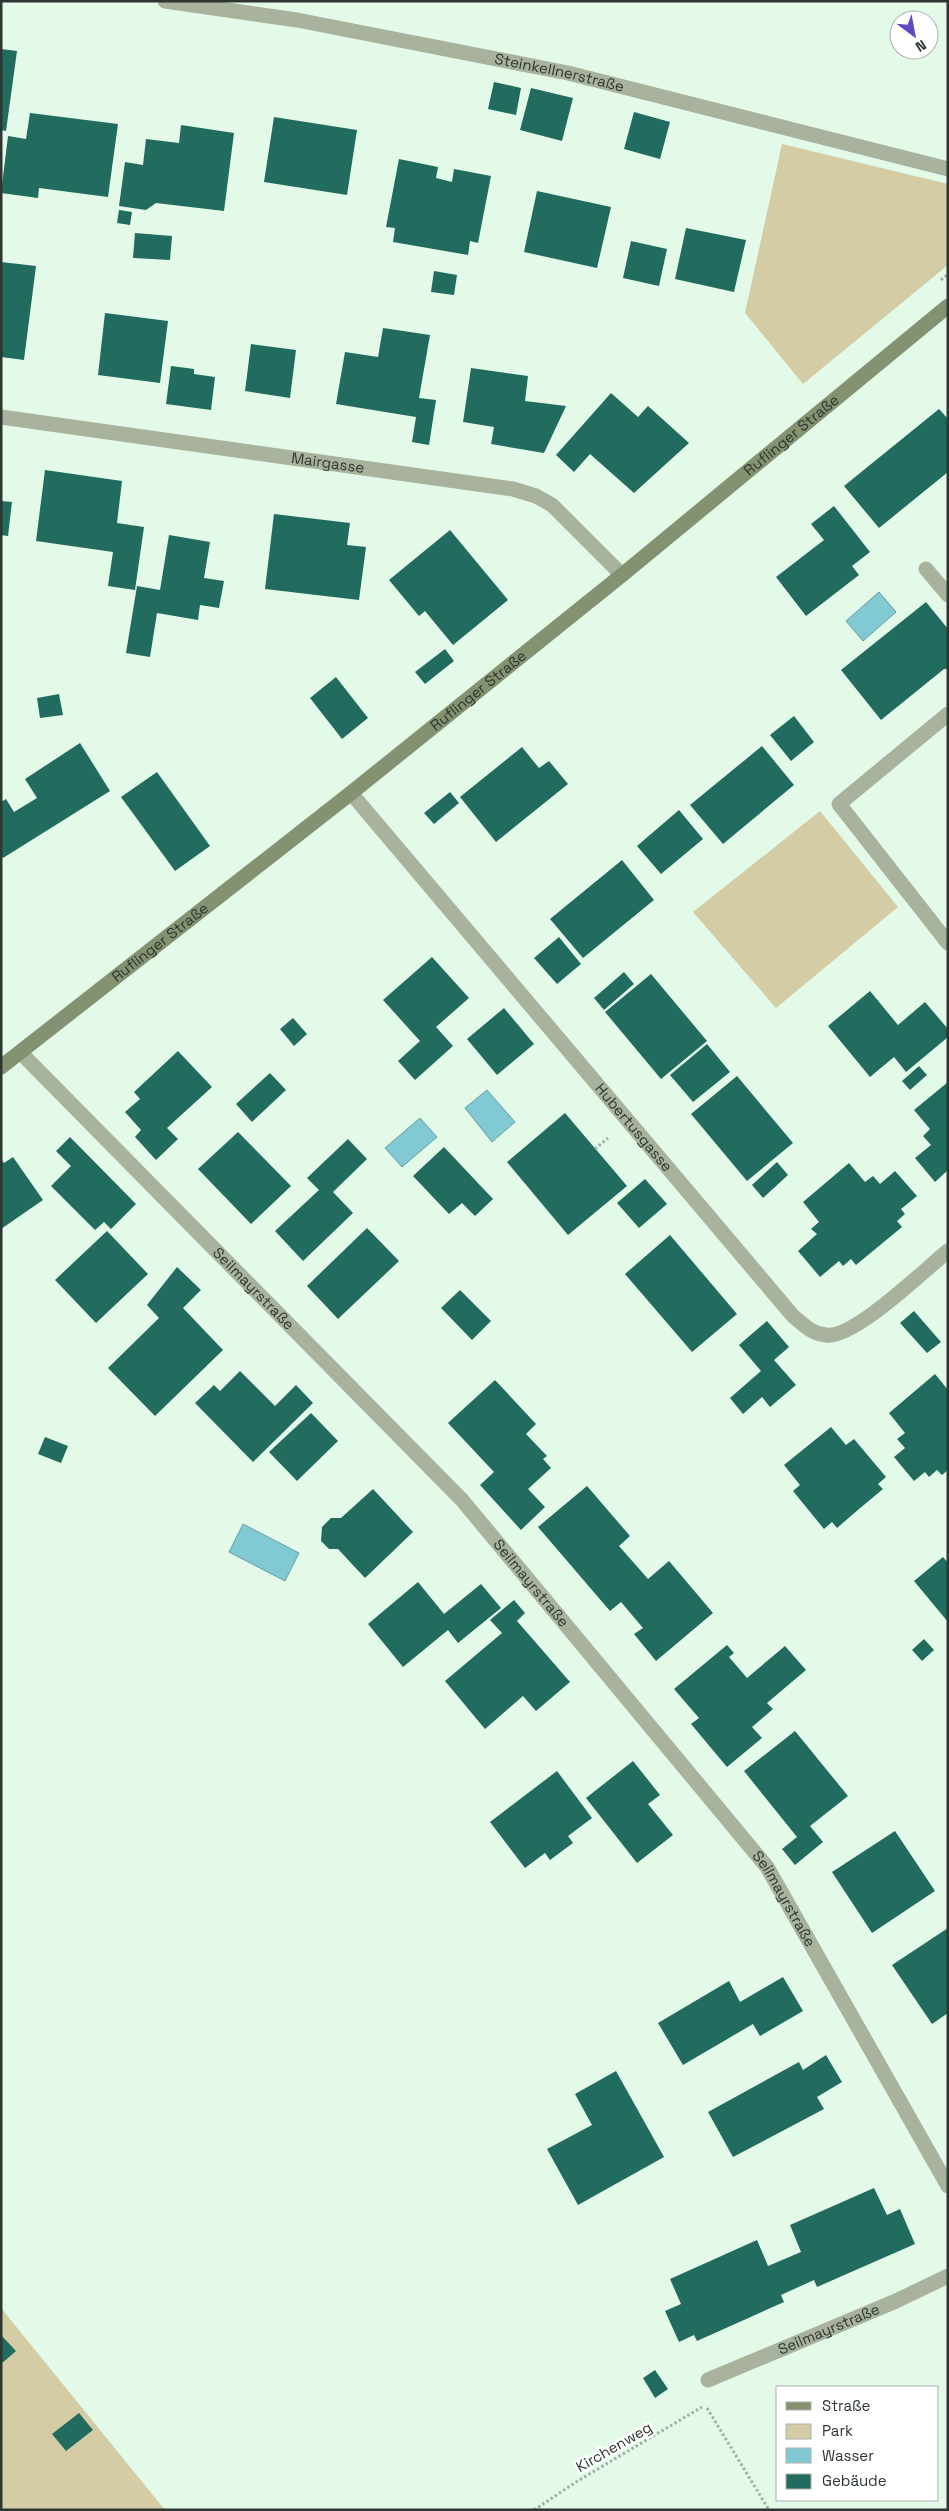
<svg xmlns="http://www.w3.org/2000/svg" width="949" height="2511" font-family="'Space Grotesk',sans-serif">
  <style>
    .green { fill: #d3cca5 }
    .water { fill: #81cad4; stroke: #689ea3 }
    .building { fill: #216b5f }
    .lines { fill: none; stroke-linecap: round; stroke-linejoin: round }
    .path { stroke: #a0b1a4; stroke-width: 3; stroke-dasharray: 2.5 2.5; stroke-linecap: butt }
    .street { stroke: #a8b29c; stroke-width: 15 }
    .secondary { stroke: #849271; stroke-width: 15 }
    .labels { text-anchor: middle; stroke-width: 5; stroke-linejoin: round; paint-order: stroke }
    .street-label { font-size: 15px; fill: #2d3630; stroke: #fff }
  </style>
  <rect width="100%" height="100%" fill="#e4fae9"/>
  <g class="green">
    <path d="M782,144l166,40v81l-145,119 -58,-71z"/>
    <path d="M820,811l78,96 -122,101 -83,-96z"/>
    <path d="M1,2308l164,202h-164z"/>
  </g>
  <g class="water">
    <path d="M879,592l17,20 -33,29 -17,-20z"/>
    <path d="M487,1090l28,32 -23,20 -27,-34z"/>
    <path d="M420,1118l17,19 -35,30 -17,-19z"/>
    <path d="M243,1524l56,29 -14,28 -56,-29z"/>
  </g>
  <g class="building">
    <path d="M1,49l16,2 -11,80 -5,-1z"/>
    <path d="M494,82l27,6 -5,27 -28,-6z"/>
    <path d="M531,88l42,10 -11,43 -42,-11z"/>
    <path d="M634,112l36,10 -10,37 -36,-10z"/>
    <path d="M30,113l88,11 -10,73 -69,-9 -1,10 -37,-5 7,-57 18,3z"/>
    <path d="M274,117l83,13 -10,65 -83,-13z"/>
    <path d="M181,125l53,8 -10,78 -68,-8 -10,7 -27,-4 6,-44 18,3 3,-26 33,4z"/>
    <path d="M399,159l39,8 -2,11 16,4 2,-13 37,7 -13,67 -8,-2 -2,14 -75,-13 2,-14 -9,-1z"/>
    <path d="M537,191l74,16 -14,61 -73,-16z"/>
    <path d="M119,210l13,2 -2,13 -13,-2z"/>
    <path d="M686,228l60,12 -12,52 -59,-13z"/>
    <path d="M135,233l37,3 -2,24 -37,-2z"/>
    <path d="M631,241l36,8 -8,37 -36,-8z"/>
    <path d="M1,262l35,4 -12,94 -23,-3z"/>
    <path d="M434,271l23,4 -3,20 -23,-3z"/>
    <path d="M105,313l63,8 -8,62 -62,-8z"/>
    <path d="M383,328l47,7 -11,63 17,2 -7,45 -17,-3 4,-25 -80,-13 9,-52 33,5z"/>
    <path d="M251,344l45,6 -6,48 -45,-7z"/>
    <path d="M171,366l23,3v5l21,3 -4,33 -45,-6z"/>
    <path d="M471,368l57,8 -3,25 41,5 -22,47 -53,-9 3,-17 -31,-5z"/>
    <path d="M611,393l27,24 10,-11 41,37 -55,50 -44,-39 -16,18 -18,-17z"/>
    <path d="M939,409l9,10v53l-69,56 -35,-42z"/>
    <path d="M45,470l77,11 -5,42 27,4 -9,63 -27,-4 5,-34 -77,-11z"/>
    <path d="M1,501l11,1 -4,34 -7,-1z"/>
    <path d="M834,506l36,46 -18,14 7,9 -53,41 -30,-39 48,-37 -13,-16z"/>
    <path d="M274,514l76,9 -3,22 19,2 -7,53 -94,-11z"/>
    <path d="M450,530l58,70 -55,45 -28,-34 -6,5 -30,-36z"/>
    <path d="M169,535l41,7 -6,36 20,3 -5,27 -19,-3 -2,15 -41,-7 -7,44 -24,-4 11,-67 23,4z"/>
    <path d="M926,602l22,27v40h-4l-63,51 -40,-50z"/>
    <path d="M445,649l9,12 -29,23 -10,-12z"/>
    <path d="M336,677l32,41 -26,21 -32,-41z"/>
    <path d="M59,694l4,21 -23,3 -3,-20z"/>
    <path d="M794,716l20,26 -23,19 -21,-26z"/>
    <path d="M80,743l30,48 -107,67 -2,-3v-53l5,-3 8,13 23,-14 -12,-19z"/>
    <path d="M762,746l32,39 -71,59 -33,-39z"/>
    <path d="M522,747l17,21 10,-7 19,23 -72,58 -36,-45z"/>
    <path d="M157,772l53,74 -35,25 -54,-74z"/>
    <path d="M450,792l9,11 -25,21 -10,-11z"/>
    <path d="M679,810l24,29 -42,35 -24,-28z"/>
    <path d="M622,860l32,40 -71,58 -33,-39z"/>
    <path d="M559,937l22,27 -24,20 -23,-26z"/>
    <path d="M432,957l37,41 -33,29 17,19 -38,34 -17,-19 22,-20 -37,-41z"/>
    <path d="M624,972l10,12 -30,26 -10,-12z"/>
    <path d="M651,974l56,67 -46,38 -56,-67z"/>
    <path d="M870,991l28,34 27,-23 23,27v8l-42,35 -12,-15 -24,20 -42,-51z"/>
    <path d="M504,1008l30,36 -37,31 -30,-36z"/>
    <path d="M293,1018l14,16 -13,12 -14,-17z"/>
    <path d="M707,1044l23,28 -37,30 -23,-27z"/>
    <path d="M178,1051l34,36 -45,41 11,11 -22,21 -21,-23 6,-7 -16,-18 15,-13 -6,-7z"/>
    <path d="M919,1066l8,9 -17,15 -8,-9z"/>
    <path d="M270,1073l16,17 -34,32 -16,-18z"/>
    <path d="M737,1076l56,67 -46,38 -56,-67z"/>
    <path d="M948,1082v88l-13,12 -20,-24 16,-13 -8,-9 7,-7 -16,-19z"/>
    <path d="M565,1113l62,73 -59,49 -61,-73z"/>
    <path d="M238,1132l53,54 -40,38 -53,-55z"/>
    <path d="M70,1137l66,67 -25,25 -7,-7 -9,8 -44,-44 20,-20 -15,-15z"/>
    <path d="M348,1139l19,20 -34,33 20,21 -50,48 -28,-30 44,-41 -12,-12z"/>
    <path d="M444,1147l49,52 -18,17 -13,-13 -13,11 -36,-38z"/>
    <path d="M13,1157l30,43 -42,29v-70l3,4z"/>
    <path d="M777,1162l11,13 -25,23 -11,-13z"/>
    <path d="M849,1163l16,19 8,-6 7,8 15,-13 22,25 -16,13 4,5 -8,7 5,6 -46,38 -5,-6 -8,7 -4,-5 -19,16 -22,-26 19,-17 -6,-5 8,-7 -16,-20z"/>
    <path d="M645,1179l22,25 -28,24 -22,-25z"/>
    <path d="M367,1228l32,33 -61,58 -31,-33z"/>
    <path d="M107,1231l41,43 -52,49 -41,-43z"/>
    <path d="M670,1235l67,79 -45,38 -67,-78z"/>
    <path d="M177,1267l24,23 -18,18 40,42 -68,66 -47,-48 51,-50 -12,-13z"/>
    <path d="M460,1290l31,31 -19,19 -31,-32z"/>
    <path d="M914,1311l27,31 -14,11 -27,-30z"/>
    <path d="M767,1321l22,26 -15,13 22,25 -26,22 -8,-10 -19,17 -13,-16 31,-27 -22,-26z"/>
    <path d="M240,1371l35,35 21,-21 17,18 -60,59 -58,-59 19,-18 6,6z"/>
    <path d="M935,1374l13,16v80l-6,5 -5,-5 -8,7 -4,-5 -11,9 -20,-24 11,-9 -8,-9 8,-6 -16,-20z"/>
    <path d="M495,1380l41,44 -10,10 21,22 -4,3 8,9 -23,21 17,18 -24,23 -41,-45 14,-13 -46,-49z"/>
    <path d="M311,1413l27,28 -41,40 -28,-29z"/>
    <path d="M831,1427l15,18 8,-6 32,38 -8,7 5,5 -24,20 -22,19 -5,-6 -8,7 -31,-38 7,-6 -16,-20z"/>
    <path d="M45,1437l23,9 -7,17 -23,-9z"/>
    <path d="M587,1486l43,50 -11,10 29,33 21,-18 44,52 -57,48 -22,-27 9,-6 -22,-26 -11,9 -72,-84z"/>
    <path d="M373,1489l40,43 -48,46 -27,-29h-9l-8,-8 1,-14 9,-9h10z"/>
    <path d="M943,1557l5,6v59l-34,-41z"/>
    <path d="M418,1582l26,32 37,-30 20,24 -43,35 -10,-13 -45,37 -35,-43z"/>
    <path d="M514,1600l11,13 -8,8 53,61 -34,29 -13,-15 -38,33 -40,-48 57,-48 -12,-13z"/>
    <path d="M924,1639l10,11 -12,11 -10,-11z"/>
    <path d="M727,1645l7,8 -5,4 18,21 38,-32 21,24 -39,33 6,6 -21,18 10,11 -35,29 -36,-43 8,-6 -25,-29z"/>
    <path d="M795,1731l53,65 -38,30 13,16 -28,23 -13,-16 15,-12 -53,-66z"/>
    <path d="M633,1761l27,34 -12,9 25,31 -36,28 -51,-65z"/>
    <path d="M557,1771l35,47 -24,18 5,7 -23,17 -5,-7 -20,15 -35,-46z"/>
    <path d="M895,1831l40,60 -63,42 -40,-61z"/>
    <path d="M948,1928v85l-16,11 -40,-59z"/>
    <path d="M783,1977l20,34 -43,25 -7,-12 -70,41 -25,-42 71,-42 11,21z"/>
    <path d="M826,2055l16,27 -25,15 7,12 -91,48 -25,-45 91,-50 4,8z"/>
    <path d="M616,2071l48,86 -86,48 -31,-56 45,-24 -17,-31z"/>
    <path d="M874,2188l13,27 13,-6 15,35 -98,43 -3,-7 -33,15 3,7 -87,39 -3,-6 -15,7 -14,-31 16,-7 -11,-25 87,-39 11,26 33,-14 -11,-27z"/>
    <path d="M1,2335l15,16 -15,13z"/>
    <path d="M655,2370l13,19 -13,9 -12,-20z"/>
    <path d="M79,2413l14,17 -27,21 -14,-17z"/>
  </g>
  <g class="lines">
    <g class="path">
      <path d="M941,280l7,-6"/>
      <path d="M595,1149l13,-11"/>
      <path d="M707,2408l62,102"/>
      <path d="M534,2510l42,-28 126,-75"/>
    </g>
    <g class="street">
      <path id="s1" d="M165,1l132,19 271,53 380,96"/>
      <path id="s2" d="M1,417l512,72 23,7 16,9 70,70"/>
      <path d="M926,569l22,26"/>
      <path d="M948,714l-109,90 109,139"/>
      <path id="s3" d="M351,793l442,523c11,9 19,18 33,19 28,4 98,-65 122,-84"/>
      <path id="s4" d="M21,1053l441,447 305,367 181,319"/>
      <path id="s5" d="M708,2380l188,-79 52,-25"/>
    </g>
    <path class="secondary" id="s6" d="M1,1067l350,-274 271,-218 326,-269"/>
  </g>
  <g class="labels">
    <g class="street-label">
      <text dy="5" stroke="none"><textPath href="#s1" startOffset="401">Steinkellnerstraße</textPath></text>
      <text dy="5" stroke="none"><textPath href="#s6" startOffset="1012">Ruflinger Straße</textPath></text>
      <text dy="5" stroke="none"><textPath href="#s2" startOffset="330">Mairgasse</textPath></text>
      <text dy="5" stroke="none"><textPath href="#s6" startOffset="608">Ruflinger Straße</textPath></text>
      <text dy="5" stroke="none"><textPath href="#s6" startOffset="202">Ruflinger Straße</textPath></text>
      <text dy="5" stroke="none"><textPath href="#s3" startOffset="438">Hubertusgasse</textPath></text>
      <text dy="5" stroke="none"><textPath href="#s4" startOffset="331">Seilmayrstraße</textPath></text>
      <text dy="5" stroke="none"><textPath href="#s4" startOffset="736">Seilmayrstraße</textPath></text>
      <text dy="5" stroke="none"><textPath href="#s4" startOffset="1141">Seilmayrstraße</textPath></text>
      <text dy="5" stroke="none"><textPath href="#s5" startOffset="131">Seilmayrstraße</textPath></text>
      <text transform="translate(614 2447) rotate(-30)" y="5">Kirchenweg</text>
    </g>
  </g>
  <rect width="949" height="2511" fill="none" stroke="#2d3630" stroke-width="5"/>
  <rect x="776" y="2386" width="162" height="115" fill="#ffffff" stroke="#abafac"/>
  <rect x="786" y="2402" width="25" height="8" fill="#849271" stroke="#abafac"/>
  <text x="822" y="2411" font-size="15" fill="#2d3630">Straße</text>
  <rect x="786" y="2424" width="25" height="15" fill="#d3cca5" stroke="#abafac"/>
  <text x="822" y="2436" font-size="15" fill="#2d3630">Park</text>
  <rect x="786" y="2448" width="25" height="15" fill="#81cad4" stroke="#abafac"/>
  <text x="822" y="2461" font-size="15" fill="#2d3630">Wasser</text>
  <rect x="786" y="2474" width="25" height="15" fill="#216b5f" stroke="#abafac"/>
  <text x="822" y="2486" font-size="15" fill="#2d3630">Gebäude</text>
  <g transform="translate(914 35) rotate(148)"><circle r="24" fill="#ffffff" stroke="#abafac"/>
  <path d="M0-4L9 19L0 12L-9 19Z" fill="#6147c0"/>
  <text y="-8" font-size="14" font-weight="bold" text-anchor="middle" fill="#2d3630">N</text>
  </g>
</svg>
